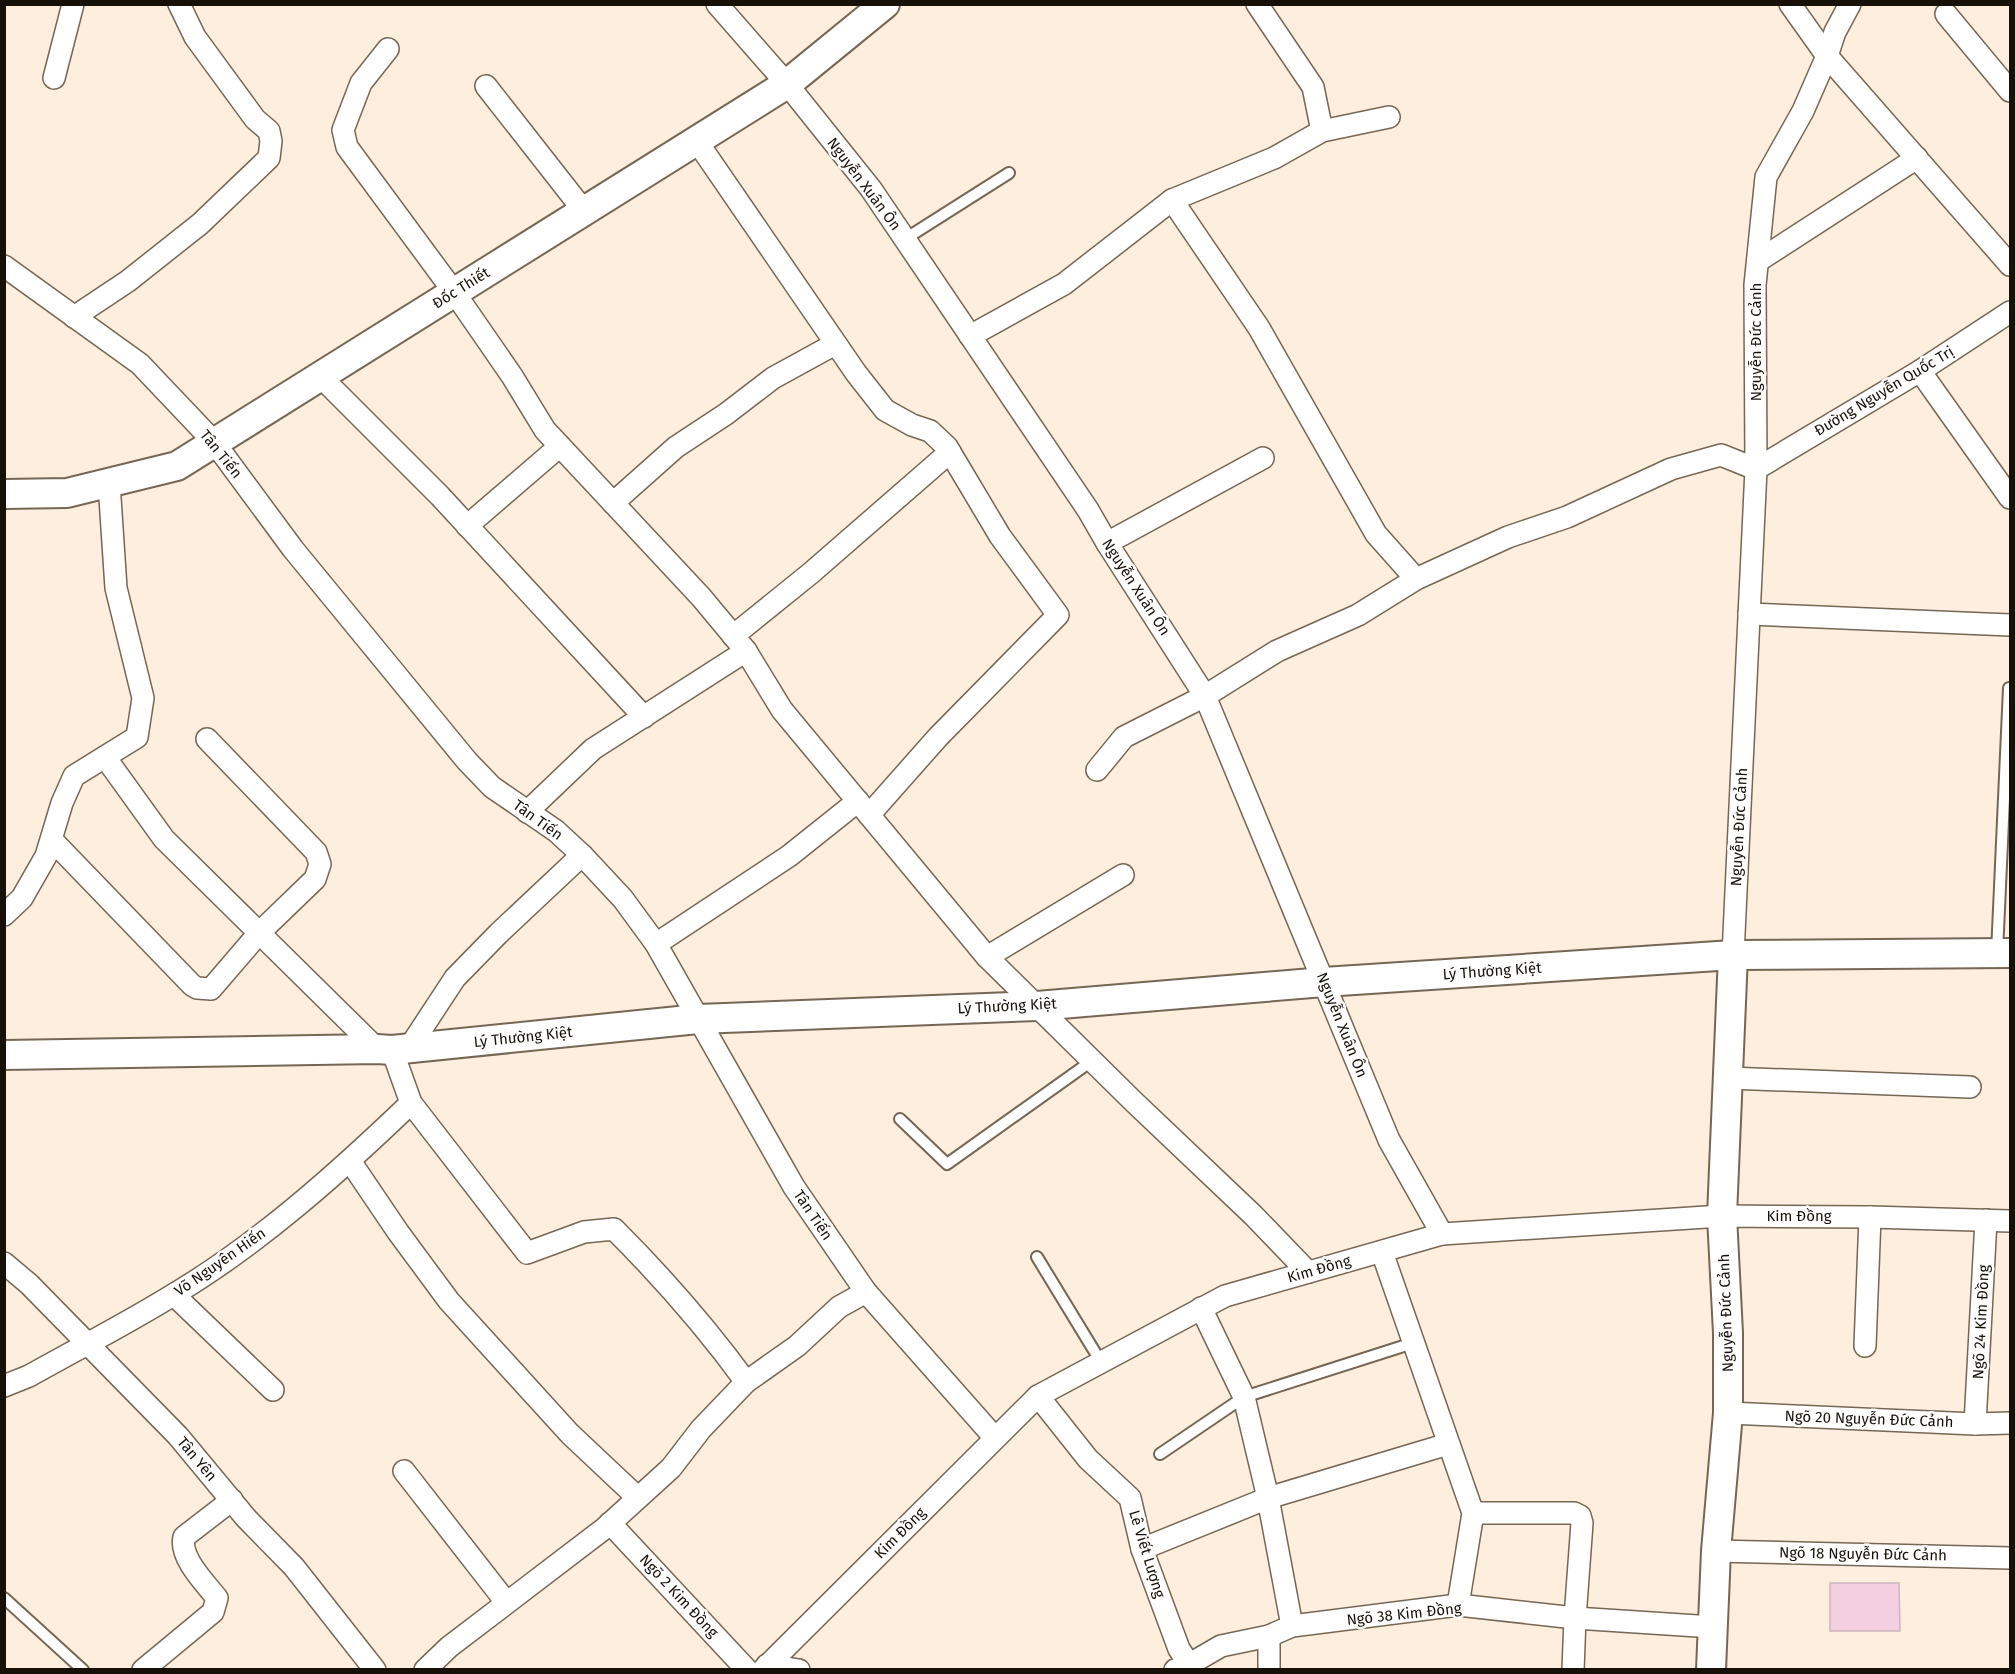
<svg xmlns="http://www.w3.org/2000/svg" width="2015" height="1674" font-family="'Fira Sans',sans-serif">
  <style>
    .building { fill: #f4cfe1; stroke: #ceb4c1; stroke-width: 1.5 }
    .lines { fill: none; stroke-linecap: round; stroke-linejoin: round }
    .lane-casing { stroke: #766654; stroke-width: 14 }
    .street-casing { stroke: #766654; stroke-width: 24 }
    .secondary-casing { stroke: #766654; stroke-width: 32 }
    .lane { stroke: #fff; stroke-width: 10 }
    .street { stroke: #fff; stroke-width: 21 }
    .secondary { stroke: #fff; stroke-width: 28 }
    .labels { text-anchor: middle; stroke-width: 5; stroke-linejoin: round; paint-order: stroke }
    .street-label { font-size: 15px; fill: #161008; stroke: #fff }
  </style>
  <rect width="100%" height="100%" fill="#fdeedd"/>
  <path class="building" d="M1830,1583h69l1,48h-70z"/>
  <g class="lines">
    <g class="lane-casing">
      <g id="lane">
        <path d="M905,239l104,-66"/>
        <path d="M1997,953l12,-265"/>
        <path d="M900,1119l47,45 146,-104"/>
        <path d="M1037,1257l64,105"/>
        <path d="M1160,1454l84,-57 169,-54"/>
        <path d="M4,1598l79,72"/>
      </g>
    </g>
    <g class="street-casing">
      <g id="street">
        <path d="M717,4l70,80 84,105 217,321 19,33 98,153 184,444 53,94"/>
        <path d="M1257,4l56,83 9,44"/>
        <path d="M1790,4l37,52 183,209"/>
        <path d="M1946,14l64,77"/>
        <path d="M388,49l-27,34 -18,47 4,17 107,145 58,84 33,54 156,167 45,54 36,59 205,247 147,145 119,113 55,57"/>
        <path d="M54,78l19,-74"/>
        <path d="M486,86l98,125"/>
        <path d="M696,140l160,233 29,37 27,15 18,6 17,16 53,89 58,79 -120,122 -69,78"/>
        <path d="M1172,200l87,128 117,206 40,45"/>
        <path d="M1758,261l159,-103"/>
        <path d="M4,266l136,98 74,78 79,107 174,212 25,26 64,44 26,24 41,44 33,45 138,243 72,105 129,146"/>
        <path d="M74,317l54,-36 72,-57 69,-66 2,-17 -2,-10 -14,-12 -60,-82 -16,-33"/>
        <path d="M970,336l94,-52 108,-84 102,-42 48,-27 67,-14"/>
        <path d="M1920,371l90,127"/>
        <path d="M320,376l120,120 204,221"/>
        <path d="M613,503l63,-56 50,-33 47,-36 62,-34"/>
        <path d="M467,526l93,-80"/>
        <path d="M1107,543l156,-85"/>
        <path d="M1749,614l261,11"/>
        <path d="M733,636l78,-63 139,-121"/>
        <path d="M105,757l59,82 213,210"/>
        <path d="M1097,770l27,-33 81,-41 72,-45 81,-36 58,-36 92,-42 59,-20 104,-48 50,-14 35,14 164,-98 90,-59"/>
        <path d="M527,812l66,-63 153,-98"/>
        <path d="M52,840l140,145 5,3 14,1 48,-56 56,-54 5,-15 -4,-12 -109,-113"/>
        <path d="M4,915l18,-17 24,-42 16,-53 12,-27 63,-39 6,-39 -27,-110 -7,-105"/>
        <path d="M656,944l133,-88 69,-55"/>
        <path d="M1733,955l23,-486 -1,-184 11,-108 37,-66 24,-55 8,-24 15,-28"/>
        <path d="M987,957l136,-82"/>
        <path d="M409,1048l46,-70 44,-45 83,-78"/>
        <path d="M392,1050l19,53 116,150 57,-21 30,-3c48,48 92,98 132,153"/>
        <path d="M1729,1078l241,9"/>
        <path d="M350,1161l48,71 51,69 121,133 68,64"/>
        <path d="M1382,1252l91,261 -15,92"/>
        <path d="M4,1263l25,21 149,152 68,82 48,49 81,103"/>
        <path d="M174,1295l99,95"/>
        <path d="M1201,1308l43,89 24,101 24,128"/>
        <path d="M1865,1346l5,-129"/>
        <path d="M4,1386l25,-10c48,-27 97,-52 144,-81 87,-52 165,-122 238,-192"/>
        <path d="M1038,1396l50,63 42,39 12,51 37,100 14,21"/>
        <path d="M1728,1413l247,11 35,-1"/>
        <path d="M1975,1424l11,-204"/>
        <path d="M404,1471l102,131"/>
        <path d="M1473,1513h101l6,3 2,7 -7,95 -2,52"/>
        <path d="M610,1523l137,147"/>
        <path d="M1142,1549l126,-51 180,-54"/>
        <path d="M1716,1551l294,7"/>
        <path d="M767,1665l32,5"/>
        <path d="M143,1670l70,-58 4,-14c-12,-15 -38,-41 -33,-61l48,-37"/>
        <path d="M425,1670l24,-23 156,-119 66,-60 30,-39 45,-47 51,-36 42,-39 27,-15"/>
        <path d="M763,1670l275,-274 187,-100 217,-62 280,-18 148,1 140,4"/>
        <path d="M1175,1670l15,-6 31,-18 48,-10 23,-10 166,-21 117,13 138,9"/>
        <path d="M1269,1670v-34"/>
      </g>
    </g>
    <g class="secondary-casing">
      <g id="secondary">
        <path d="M4,494l63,-1 110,-27 610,-382 98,-80"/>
        <path d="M4,1055l373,-6 15,1 306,-31 339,-13 287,-24 409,-27 277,-2"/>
        <path d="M1711,1670l5,-119 12,-138v-80l-6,-117 11,-261"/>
      </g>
    </g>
    <use href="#lane" class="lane"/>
    <use href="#street" class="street"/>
    <use href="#secondary" class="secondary"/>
  </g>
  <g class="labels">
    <g class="street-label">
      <text transform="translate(864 184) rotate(53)" y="5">Nguyễn Xuân Ôn</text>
      <text transform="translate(461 288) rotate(-32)" y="5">Đốc Thiết</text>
      <text transform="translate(1756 342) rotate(-90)" y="5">Nguyễn Đức Cảnh</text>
      <text transform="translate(1884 391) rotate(-31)" y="5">Đường Nguyễn Quốc Trị</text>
      <text transform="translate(221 454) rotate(51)" y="5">Tân Tiến</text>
      <text transform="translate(1136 587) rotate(57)" y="5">Nguyễn Xuân Ôn</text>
      <text transform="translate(538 820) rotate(36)" y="5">Tân Tiến</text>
      <text transform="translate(1739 827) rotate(-87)" y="5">Nguyễn Đức Cảnh</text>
      <text transform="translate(1492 971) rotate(-4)" y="5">Lý Thường Kiệt</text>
      <text transform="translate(1007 1006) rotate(-3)" y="5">Lý Thường Kiệt</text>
      <text transform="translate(1342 1025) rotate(68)" y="5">Nguyễn Xuân Ôn</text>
      <text transform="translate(523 1037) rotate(-6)" y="5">Lý Thường Kiệt</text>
      <text transform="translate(813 1215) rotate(56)" y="5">Tân Tiến</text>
      <text x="1799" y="1221">Kim Đồng</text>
      <text transform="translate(220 1262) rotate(-35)" y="5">Võ Nguyên Hiến</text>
      <text transform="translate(1319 1269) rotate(-16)" y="5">Kim Đồng</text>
      <text transform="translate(1726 1313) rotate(-92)" y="5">Nguyễn Đức Cảnh</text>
      <text transform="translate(1981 1322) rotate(-87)" y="5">Ngõ 24 Kim Đồng</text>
      <text transform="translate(1869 1419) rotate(2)" y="5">Ngõ 20 Nguyễn Đức Cảnh</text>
      <text transform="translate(197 1459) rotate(50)" y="5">Tân Yên</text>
      <text transform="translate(900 1533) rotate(-45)" y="5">Kim Đồng</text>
      <text transform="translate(1147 1554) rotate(73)" y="5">Lê Viết Lượng</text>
      <text transform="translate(1863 1554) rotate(1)" y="5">Ngõ 18 Nguyễn Đức Cảnh</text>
      <text transform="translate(679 1596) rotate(47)" y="5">Ngõ 2 Kim Đồng</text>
      <text transform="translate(1404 1614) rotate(-6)" y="5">Ngõ 38 Kim Đồng</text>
    </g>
  </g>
  <rect width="2015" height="1674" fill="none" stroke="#161008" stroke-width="12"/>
</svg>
